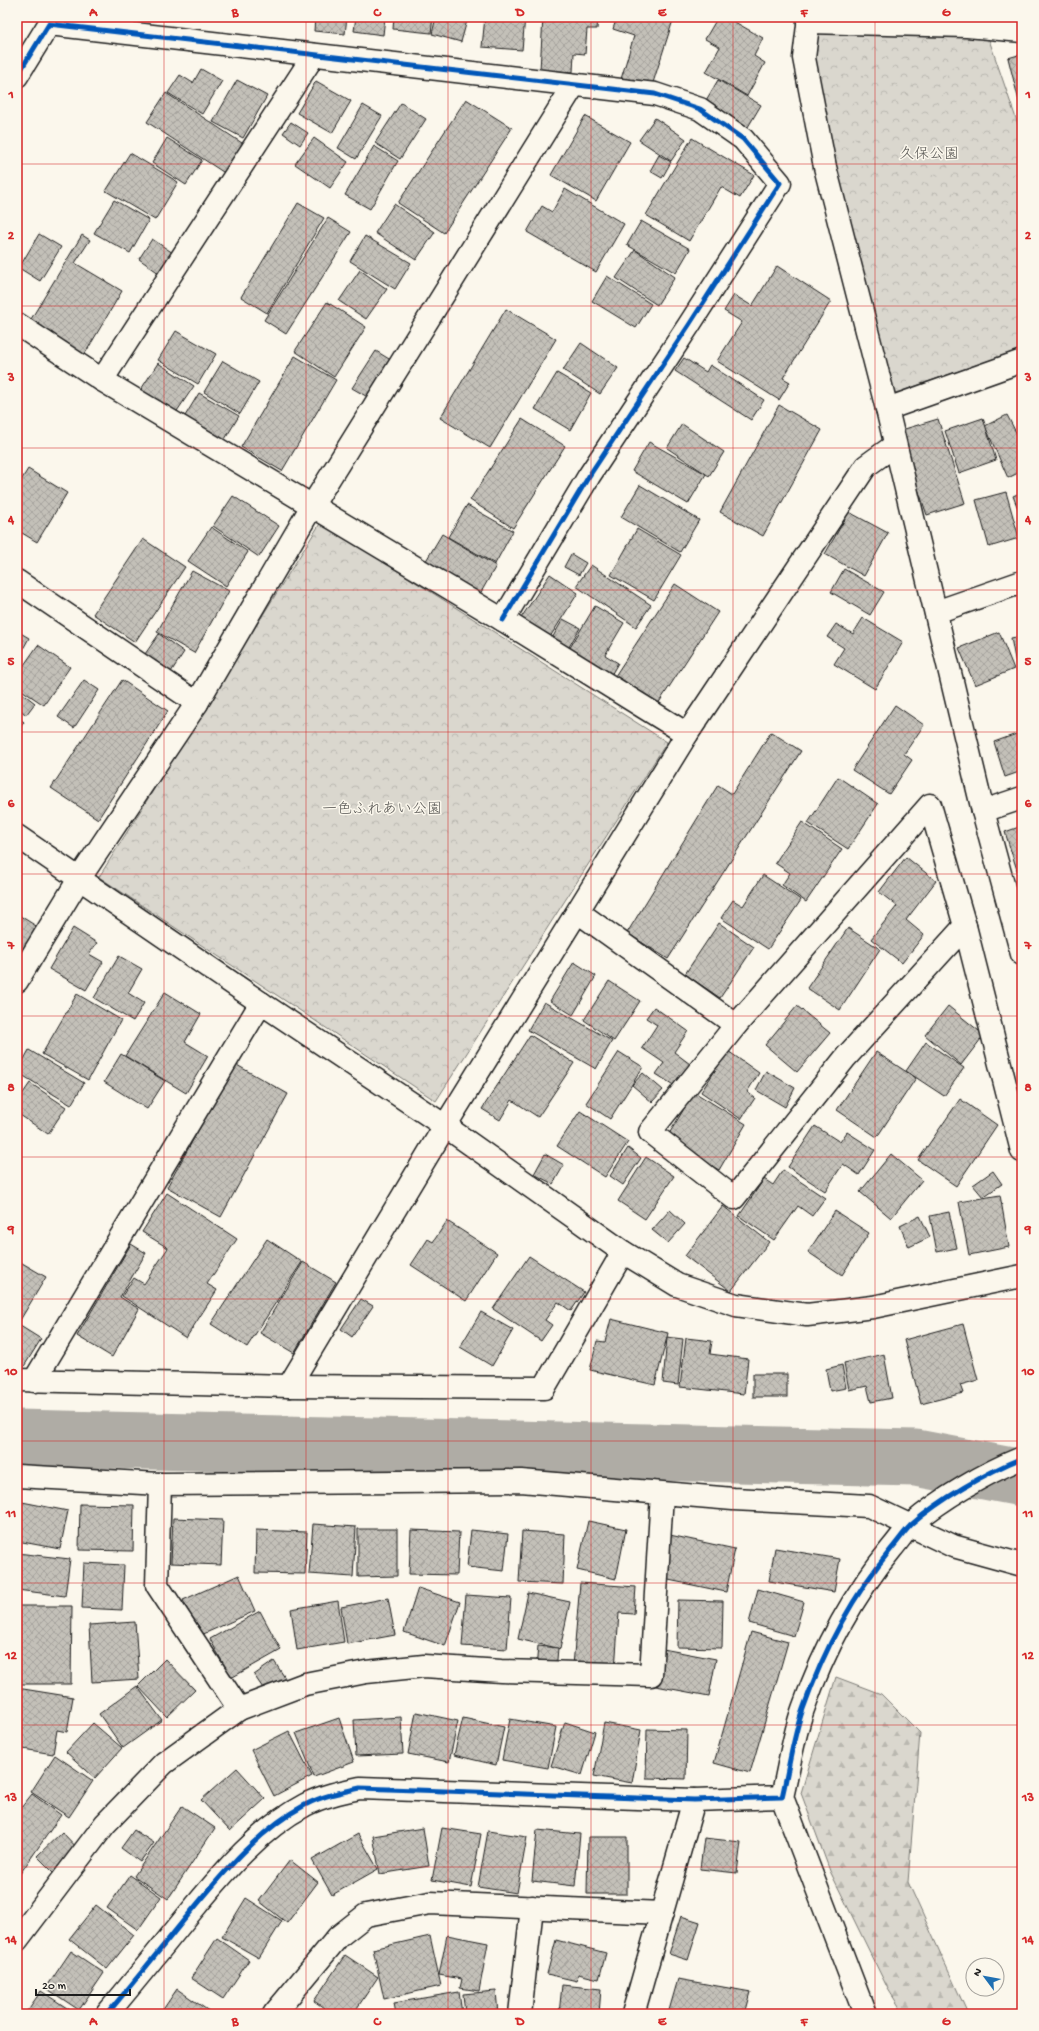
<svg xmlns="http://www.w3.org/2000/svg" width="1039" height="2031" font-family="'Gochi Hand','Klee One',sans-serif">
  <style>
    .forest { fill: url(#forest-firs); stroke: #7b7a75 }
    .park { fill: url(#park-crowns); stroke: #7b7a75 }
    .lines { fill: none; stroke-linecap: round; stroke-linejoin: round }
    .river { stroke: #afaca5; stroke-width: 57 }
    .building { fill: url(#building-cross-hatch); stroke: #1c1c1c }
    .minor-casing { stroke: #1c1c1c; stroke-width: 25 }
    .minor { stroke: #fbf7ec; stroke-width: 22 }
    .cycleway-casing { stroke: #fbf7ec; stroke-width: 8 }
    .cycleway { stroke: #0057b8; stroke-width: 5 }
    .grid { fill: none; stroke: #d62828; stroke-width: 1; stroke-opacity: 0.55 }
    .labels { text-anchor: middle; stroke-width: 3; stroke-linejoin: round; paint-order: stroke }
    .park-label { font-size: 15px; fill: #555451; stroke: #fbf7ec }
    .neatline { fill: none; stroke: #d62828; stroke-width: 1.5 }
    .grid-label { font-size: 13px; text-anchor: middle; font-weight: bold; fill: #d62828 }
  </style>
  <defs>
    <pattern id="forest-firs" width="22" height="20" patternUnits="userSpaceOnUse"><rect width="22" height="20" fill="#dad7ce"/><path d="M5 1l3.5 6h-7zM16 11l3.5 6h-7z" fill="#bab8b0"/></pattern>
    <pattern id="park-crowns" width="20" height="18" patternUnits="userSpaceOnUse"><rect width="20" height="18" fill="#dad7ce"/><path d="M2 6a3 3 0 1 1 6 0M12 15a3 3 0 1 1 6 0" fill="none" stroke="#bab8b0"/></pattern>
    <pattern id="building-cross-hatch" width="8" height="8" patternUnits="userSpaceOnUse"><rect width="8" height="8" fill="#c3c0b8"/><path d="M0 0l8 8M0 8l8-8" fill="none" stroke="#a7a49e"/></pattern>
  </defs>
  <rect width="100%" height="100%" fill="#fbf7ec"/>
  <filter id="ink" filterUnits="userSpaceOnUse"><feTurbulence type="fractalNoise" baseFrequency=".025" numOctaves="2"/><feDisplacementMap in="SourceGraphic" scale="8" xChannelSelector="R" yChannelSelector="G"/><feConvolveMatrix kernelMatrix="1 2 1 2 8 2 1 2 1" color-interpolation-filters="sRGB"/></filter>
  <g filter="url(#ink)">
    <path class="forest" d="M836,1677l45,17 39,39 -12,149 60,132h-64l-16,-25 -58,-118 -29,-78z"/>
    <g class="park">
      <path d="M816,17l170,14 36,105v213l-129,45 -79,-319z"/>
      <path d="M321,522l346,220 -231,359 -337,-224z"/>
    </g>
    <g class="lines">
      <path class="river" d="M17,1438l899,20 106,20"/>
    </g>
    <g class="building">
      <path d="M315,17h32l-2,17 -31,-3z"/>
      <path d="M356,17h29l-2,18 -29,-4z"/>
      <path d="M394,17h39l-2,16 -38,-4z"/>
      <path d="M436,17h32l-7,25 -29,-8z"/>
      <path d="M485,17h40l-3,33 -40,-3z"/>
      <path d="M543,17h55l-1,12h-10l-2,25 -11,-1 -1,19 -33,-2z"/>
      <path d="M617,17h57l-23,72 -30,-10 13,-43 -21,-7z"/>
      <path d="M718,17h8l37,21 -9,18 11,7 -18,33 -41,-24 14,-25 -15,-8z"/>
      <path d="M1022,54v59l-14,-55z"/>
      <path d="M201,69l21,12 -20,33 -34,-21 12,-18 13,8z"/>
      <path d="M237,80l30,16 -24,42 -30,-16z"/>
      <path d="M718,80l43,25 -16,27 -43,-25z"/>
      <path d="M316,81l35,20 -19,32 -35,-20z"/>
      <path d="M166,93l79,52 -19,29 -79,-52z"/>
      <path d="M466,99l46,29 -68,105 -46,-30z"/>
      <path d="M401,103l25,16 -26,40 -25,-16z"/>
      <path d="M363,105l19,11 -26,43 -18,-11z"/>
      <path d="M585,116l45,26 -34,59 -45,-26z"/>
      <path d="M655,118l31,21 -15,22 -32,-21z"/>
      <path d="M291,122l17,11 -8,12 -17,-12z"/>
      <path d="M167,138l35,22 -16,25 -34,-22z"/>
      <path d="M314,138l34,24 -18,26 -35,-24z"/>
      <path d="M692,138l62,37 -14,23 -19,-11 -32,54 -43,-26z"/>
      <path d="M374,146l24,15 -28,48 -25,-14z"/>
      <path d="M130,153l48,29 -23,38 -49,-29z"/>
      <path d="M659,155l12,7 -9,16 -12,-7z"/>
      <path d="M565,189l59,35 -28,48 -69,-40 15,-26 10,6z"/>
      <path d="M114,200l35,20 -19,33 -36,-20z"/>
      <path d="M298,203l26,15 -57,95 -26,-16z"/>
      <path d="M394,204l41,28 -19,28 -41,-27z"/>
      <path d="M328,218l23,14 -65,102 -22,-14z"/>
      <path d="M641,221l49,28 -14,24 -49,-28z"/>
      <path d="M39,234l22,13 -21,34 -21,-13z"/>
      <path d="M82,235l8,5 -15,23 47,28 -39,66 -55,-33z"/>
      <path d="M365,236l46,27 -16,26 -45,-28z"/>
      <path d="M152,239l24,16 -13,21 -24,-17z"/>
      <path d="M635,250l40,27 -18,28 -41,-27z"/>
      <path d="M777,266l54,35 -48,77 7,4 -11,18 -62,-39 25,-39 -18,-11 10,-16 18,11z"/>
      <path d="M360,270l27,19 -21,30 -27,-18z"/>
      <path d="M607,276l44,28 -15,24 -44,-27z"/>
      <path d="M327,302l39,25 -32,50 -39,-26z"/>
      <path d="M506,309l50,30 -66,109 -50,-30z"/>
      <path d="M176,331l40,23 -18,30 -40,-24z"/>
      <path d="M581,343l37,25 -18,26 -37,-24z"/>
      <path d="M376,351l18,11 -23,37 -19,-11z"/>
      <path d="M295,356l41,24 -54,91 -41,-24z"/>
      <path d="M684,358l22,14 4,-7 54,35 -13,20 -76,-49z"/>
      <path d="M223,361l36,21 -19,32 -36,-22z"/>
      <path d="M158,363l36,23 -21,31 -35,-23z"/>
      <path d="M557,373l34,20 -21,37 -35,-21z"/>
      <path d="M199,393l40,23 -17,28 -40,-23z"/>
      <path d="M779,405l43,25 -59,106 -43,-24z"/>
      <path d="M1007,415l15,29v27l-14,7 -23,-52z"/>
      <path d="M983,418l13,42 -37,13 -14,-42z"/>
      <path d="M522,419l43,27 -52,82 -43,-28z"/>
      <path d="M938,419l27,84 -38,12 -29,-84z"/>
      <path d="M682,424l42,28 -15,24 -42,-28z"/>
      <path d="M649,442l57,32 -18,30 -56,-33z"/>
      <path d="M28,469l39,24 -30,49 -20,-12v-43z"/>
      <path d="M640,485l59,35 -19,32 -59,-35z"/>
      <path d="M1006,492l13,46 -30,9 -13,-47z"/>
      <path d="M1022,492v27l-9,-23z"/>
      <path d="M233,496l46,30 -20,31 -46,-31z"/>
      <path d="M467,505l46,26 -18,33 -47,-27z"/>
      <path d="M849,512l39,21 -24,43 -39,-22z"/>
      <path d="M211,527l37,25 -22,34 -38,-25z"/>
      <path d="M637,529l44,26 -27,45 -43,-25z"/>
      <path d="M442,534l54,32 -20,35 -55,-32z"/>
      <path d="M143,539l42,28 -50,75 -42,-28z"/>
      <path d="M571,554l15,9 -7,12 -15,-8z"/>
      <path d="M591,565l60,40 -15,22 -60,-41z"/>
      <path d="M844,569l40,23 -14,23 -39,-23z"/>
      <path d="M192,571l37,20 -35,62 -37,-21z"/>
      <path d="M550,574l28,19 -30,47 -29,-19z"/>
      <path d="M675,584l43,28 -60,92 -43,-28z"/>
      <path d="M595,606l29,17 -19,32 13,8 -11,19 -42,-26z"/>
      <path d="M863,618l40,24 -28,47 -41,-25 10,-16 -17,-11 9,-13 17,10z"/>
      <path d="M563,619l17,9 -14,24 -16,-10z"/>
      <path d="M17,631l12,7 -12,22z"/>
      <path d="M999,632l15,37 -39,16 -16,-37z"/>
      <path d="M159,634l25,18 -13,20 -26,-18z"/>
      <path d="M1022,636v38l-4,1 -7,-37z"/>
      <path d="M38,645l32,22 -26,38 -27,-18v-12z"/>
      <path d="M84,680l15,10 -25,38 -16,-11z"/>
      <path d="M122,680l46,31 -70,108 -47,-31z"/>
      <path d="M22,693l13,10 -9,12 -9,-8v-8z"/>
      <path d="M895,705l29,20 -20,29 8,6 -23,34 -37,-24z"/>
      <path d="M17,717l7,5 -7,10z"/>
      <path d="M771,732l30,19 -133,208 -41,-26 91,-148 14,9z"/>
      <path d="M1022,732v39l-17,6 -11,-35z"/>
      <path d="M838,777l40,27 -30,45 -40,-26z"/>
      <path d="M802,822l40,27 -36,53 -24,-17 8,-12 -15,-10z"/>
      <path d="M1022,826v60l-17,-54z"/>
      <path d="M906,857l30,24 -30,39 18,15 -22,28 -31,-24 26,-33 -18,-14z"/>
      <path d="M763,875l38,25 -33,49 -47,-31 12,-18 10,6z"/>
      <path d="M17,914l24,15 -24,36z"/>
      <path d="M719,923l35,24 -34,51 -35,-24z"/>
      <path d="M73,928l24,15 -8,11 14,8 -17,28 -37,-21z"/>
      <path d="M848,928l32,21 -40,61 -33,-22z"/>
      <path d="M119,956l23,13 -14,24 16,10 -11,18 -39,-23z"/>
      <path d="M574,962l22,14 -23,39 -23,-14z"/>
      <path d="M609,981l31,20 -26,40 -30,-21z"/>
      <path d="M165,992l36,22 -16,28 23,14 -22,37 -61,-37z"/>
      <path d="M77,994l44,26 -33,60 -46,-26z"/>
      <path d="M544,1002l68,39 -16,28 -68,-39z"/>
      <path d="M797,1006l33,27 -33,39 -32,-27z"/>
      <path d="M948,1006l36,29 -23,30 -36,-30z"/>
      <path d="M654,1007l34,24 -14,21 16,12 -15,22 -19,-12 8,-11 -22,-15 15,-23 -11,-7z"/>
      <path d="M530,1035l44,28 -36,54 -26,-17 -12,20 -18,-11z"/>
      <path d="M926,1042l38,26 -20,28 -38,-25z"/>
      <path d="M29,1050l55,33 -13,22 -54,-33z"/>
      <path d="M728,1051l31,22 -12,19 8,6 -14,21 -40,-27z"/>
      <path d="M619,1052l24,15 -33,52 -24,-16z"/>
      <path d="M876,1052l40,26 -39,59 -40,-27z"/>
      <path d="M121,1054l44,27 -18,28 -43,-27z"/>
      <path d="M235,1064l53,30 -67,123 -54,-30z"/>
      <path d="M766,1071l29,17 -10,19 -29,-17z"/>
      <path d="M643,1073l20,17 -11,12 -20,-17z"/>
      <path d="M30,1083l36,24 -18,27 -31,-21v-11z"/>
      <path d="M694,1092l52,32 -27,46 -53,-31z"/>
      <path d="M960,1099l37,26 -41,61 -38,-26z"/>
      <path d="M580,1111l48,31 -23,35 -48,-31z"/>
      <path d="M815,1126l25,16 7,-10 28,18 -16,25 -16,-11 -18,27 -37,-24z"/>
      <path d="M628,1148l13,10 -18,27 -13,-9z"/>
      <path d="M545,1154l19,11 -11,19 -19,-10z"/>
      <path d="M891,1154l31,26 -31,38 -31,-26z"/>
      <path d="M646,1157l28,19 -29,43 -27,-18z"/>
      <path d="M783,1170l42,28 -13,18 -14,-10 -24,34 -35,-24 25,-37 9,6z"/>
      <path d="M993,1171l9,13 -19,13 -10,-12z"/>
      <path d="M167,1193l70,46 -30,45 10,6 -31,48 -64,-42 12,-18 10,6 24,-36 -26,-16z"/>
      <path d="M1000,1195l9,52 -40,8 -10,-53z"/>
      <path d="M723,1206l46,36 -38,49 -46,-35z"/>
      <path d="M670,1210l15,14 -17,19 -16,-13z"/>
      <path d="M835,1211l34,22 -27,42 -34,-23z"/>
      <path d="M949,1212l8,36 -20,4 -7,-36z"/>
      <path d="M920,1216l10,21 -21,10 -9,-21z"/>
      <path d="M447,1221l50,32 -31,48 -55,-36 17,-26 5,3z"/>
      <path d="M267,1239l35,23 -55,85 -36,-23z"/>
      <path d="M131,1244l15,9 -26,44 19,12 -27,48 -35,-21z"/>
      <path d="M529,1256l55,36 -13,19 -13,-9 -13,18 7,5 -11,16 -48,-32z"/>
      <path d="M17,1260l29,17 -27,45 -2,-1z"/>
      <path d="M303,1262l33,20 -42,71 -34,-20z"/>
      <path d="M361,1299l12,7 -21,31 -11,-8z"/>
      <path d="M481,1312l32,18 -21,36 -32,-19z"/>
      <path d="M611,1319l57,14 -13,52 -65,-15 7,-29 8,1z"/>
      <path d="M17,1324l24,15 -18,29 -6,-3z"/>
      <path d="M963,1324l15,56 -18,5 3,8 -42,11 -17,-64z"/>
      <path d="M667,1337l16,2 -5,46 -15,-2z"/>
      <path d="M686,1338l26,3 -2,13 38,5 -4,35 -64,-7z"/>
      <path d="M884,1354l8,44 -21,4 -4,-16 -18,4 -5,-27z"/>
      <path d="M842,1365l4,23 -16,3 -4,-22z"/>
      <rect x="753" y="1374" width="34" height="23"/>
      <path d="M17,1501l51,10 -8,38 -43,-8z"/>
      <path d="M80,1504l54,1 -1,46 -54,-1z"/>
      <path d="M173,1518l50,2 -2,45 -50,-2z"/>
      <path d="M588,1521l38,8 -10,50 -39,-9z"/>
      <path d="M313,1524l43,3 -3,50 -44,-3z"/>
      <path d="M358,1529h39v47l-39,1z"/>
      <path d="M256,1530l51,2 -2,42 -50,-1z"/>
      <path d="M411,1530l48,2 -2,43 -48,-1z"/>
      <path d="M471,1530l37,4 -4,37 -37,-4z"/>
      <path d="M522,1531l43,3 -2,50 -44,-2z"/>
      <path d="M665,1534l70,15 -9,43 -67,-14z"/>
      <path d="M775,1548l65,11 -6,33 -65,-11z"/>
      <path d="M17,1553l53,6 -5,37 -48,-6z"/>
      <path d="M84,1563l40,2 -2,45 -40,-2z"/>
      <path d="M239,1575l16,36 -56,25 -16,-36z"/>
      <path d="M580,1583l56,4 -2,27 -15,-1 -4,56 -42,-3z"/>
      <path d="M418,1588l42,14 -15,44 -41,-14z"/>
      <path d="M758,1589l46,13 -10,34 -45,-13z"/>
      <path d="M528,1593l42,9 -10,47 -42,-10z"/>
      <path d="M466,1595l45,3 -4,51 -45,-3z"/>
      <path d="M388,1598l7,37 -48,9 -6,-37z"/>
      <path d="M678,1600l45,1 -1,47 -45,-1z"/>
      <path d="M338,1601l6,41 -47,8 -6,-41z"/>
      <path d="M17,1606h55l-1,78h-54z"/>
      <path d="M260,1611l21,39 -50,28 -21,-39z"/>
      <path d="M135,1622l4,57 -47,3 -3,-57z"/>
      <path d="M751,1632l37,10 -38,131 -36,-10z"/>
      <path d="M538,1646l20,2 -2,23 -20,-2z"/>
      <path d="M663,1649l53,10 -7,37 -53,-10z"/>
      <path d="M165,1659l30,31 -28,27 -29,-31z"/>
      <path d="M274,1661l15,23 -20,13 -15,-22z"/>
      <path d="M137,1686l25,34 -39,28 -24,-34z"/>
      <path d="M17,1688l56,9 -6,35 -10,-2 -4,24 -36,-6z"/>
      <path d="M416,1712l42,9 -9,41 -41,-8z"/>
      <path d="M401,1717l2,37 -47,2 -2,-36z"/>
      <path d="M339,1718l15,44 -40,15 -18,-44z"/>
      <path d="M463,1718l41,9 -8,38 -42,-10z"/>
      <path d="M510,1719l46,8 -8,41 -46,-8z"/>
      <path d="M565,1722l30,10 -13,43 -31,-9z"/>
      <path d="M93,1723l29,25 -27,30 -29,-26z"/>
      <path d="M604,1723l37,7 -9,53 -38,-7z"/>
      <path d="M647,1729l40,1 -1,49 -40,-1z"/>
      <path d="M289,1731l23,45 -38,20 -23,-46z"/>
      <path d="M55,1755l38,26 -24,36 -38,-25z"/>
      <path d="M237,1768l28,31 -35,32 -29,-31z"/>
      <path d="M32,1794l29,21 -44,63v-65z"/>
      <path d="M182,1806l33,22 -47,71 -34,-23z"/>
      <path d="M423,1828l6,38 -49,8 -7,-38z"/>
      <path d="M442,1828l39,6 -10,53 -39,-7z"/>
      <path d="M134,1830l20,13 -14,19 -19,-14z"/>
      <path d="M537,1830l43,4 -5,52 -43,-5z"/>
      <path d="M488,1831l39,6 -10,56 -39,-6z"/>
      <path d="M62,1832l18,19 -24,24 -19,-19z"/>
      <path d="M358,1834l20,35 -46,26 -20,-35z"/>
      <path d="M588,1837h39v57h-40z"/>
      <path d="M704,1838l37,4 -4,31 -37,-4z"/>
      <path d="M290,1860l28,22 -31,41 -28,-22z"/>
      <path d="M130,1875l31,22 -23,33 -31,-22z"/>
      <path d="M246,1898l36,23 -23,37 -37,-21z"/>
      <path d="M96,1905l38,30 -27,34 -38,-30z"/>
      <path d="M681,1916l19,6 -12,38 -19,-6z"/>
      <path d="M447,1935l41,8 -9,48 -19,-3 2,-9 -23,-4z"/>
      <path d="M430,1936l11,50 -57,13 -11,-50z"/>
      <path d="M217,1938l32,22 -26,39 -32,-21z"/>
      <path d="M556,1940l50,13 -7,26 -21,-5 -1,7 -30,-7z"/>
      <path d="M71,1951l33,22 -25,37 -33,-22z"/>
      <path d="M345,1955l33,22 -25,37h-33l4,-6 -10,-7z"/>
      <path d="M678,1979l73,13 -6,22h-77z"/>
      <path d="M562,1985l39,4 -2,25h-40z"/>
      <path d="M177,1989l36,25h-53z"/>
      <path d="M41,1991l29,19 -2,4h-43z"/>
      <path d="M496,1991l2,23h-33l-2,-20z"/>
      <path d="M459,1992l3,22h-66l-2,-11z"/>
    </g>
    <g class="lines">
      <g class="minor-casing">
        <g id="minor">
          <path d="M809,17l-5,41 21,109 62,242 96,402 39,143"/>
          <path d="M808,22l159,4 55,5"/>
          <path d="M17,76l32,-52 606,70 45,15 43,30 37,44 -91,142 -100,151 -86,144"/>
          <path d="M17,324l85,56 401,240 184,114"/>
          <path d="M102,380l212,-325"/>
          <path d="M887,409l135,-48"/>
          <path d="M17,581l180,122"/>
          <path d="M936,612l86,-30"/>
          <path d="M983,811l39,-13"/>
          <path d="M17,836l244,167 184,123 178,126 54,33 59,20 71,10 66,-8 149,-31"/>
          <path d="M578,912l158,113 -86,107 84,66 112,-141 119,-131 57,225"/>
          <path d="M17,981l62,-102 118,-176 115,-197 262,-421"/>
          <path d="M736,1025l194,-220 35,121"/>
          <path d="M17,1380l272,6 255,2 79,-136"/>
          <path d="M34,1381l227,-378"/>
          <path d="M289,1386l156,-260 242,-392 179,-268 29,-21"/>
          <path d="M17,1476l143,8 361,-3 212,18 136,7 84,40 69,19"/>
          <path d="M239,1709l66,-25 61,-12 58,-6 77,5 150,4 11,-181"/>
          <path d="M782,1797l83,217"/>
          <path d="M17,1940l88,-116 59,-61 75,-54 -82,-124 3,-101"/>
          <path d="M107,2014c26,-31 52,-63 77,-94 35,-42 72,-89 121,-115 17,-9 36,-13 55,-17l334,12 88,-3c7,-29 11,-60 21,-88 20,-57 50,-114 89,-161 6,-7 12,-16 19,-23 28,-25 76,-53 111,-67"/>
          <path d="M274,2014l64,-77 28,-22 64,-12 232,10"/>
          <path d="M520,2014l12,-107"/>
          <path d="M633,2014l61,-214"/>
        </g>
      </g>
      <use href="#minor" class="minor"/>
      <g class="cycleway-casing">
        <g id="cycleway">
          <path d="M17,76l32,-52 606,70 45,15 43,30 37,44 -91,142 -100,151 -86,144"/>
          <path d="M107,2014c26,-31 52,-63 77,-94 35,-42 72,-89 121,-115 17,-9 36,-13 55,-17l334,12 88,-3c7,-29 11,-60 21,-88 20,-57 50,-114 89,-161 6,-7 12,-16 19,-23 28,-25 76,-53 111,-67"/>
        </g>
      </g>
      <use href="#cycleway" class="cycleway"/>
    </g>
  </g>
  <path class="grid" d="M164,17v1997M306,17v1997M448,17v1997M591,17v1997M733,17v1997M875,17v1997M17,164h1005M17,306h1005M17,448h1005M17,590h1005M17,732h1005M17,874h1005M17,1016h1005M17,1157h1005M17,1299h1005M17,1441h1005M17,1583h1005M17,1725h1005M17,1867h1005"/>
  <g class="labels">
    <g class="park-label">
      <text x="929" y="158">久保公園</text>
      <text x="382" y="813">一色ふれあい公園</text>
    </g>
  </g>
  <rect width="1039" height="2031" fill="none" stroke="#fbf7ec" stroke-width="44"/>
  <g transform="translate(985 1977) rotate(302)"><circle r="19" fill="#fbf7ec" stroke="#a29f99"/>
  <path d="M0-3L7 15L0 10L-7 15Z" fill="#1f6fb2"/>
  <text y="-6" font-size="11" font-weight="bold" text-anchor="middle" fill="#1c1c1c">N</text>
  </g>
  <path d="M36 1989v6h94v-6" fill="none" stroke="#1c1c1c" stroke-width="2"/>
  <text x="42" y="1989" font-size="12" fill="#1c1c1c" stroke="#fbf7ec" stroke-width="3" paint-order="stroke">20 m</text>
  <rect x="22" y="22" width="995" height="1987" class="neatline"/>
  <g class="grid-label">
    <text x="93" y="16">A</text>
    <text x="235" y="16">B</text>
    <text x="377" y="16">C</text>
    <text x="520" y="16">D</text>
    <text x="662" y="16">E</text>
    <text x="804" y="16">F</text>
    <text x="946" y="16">G</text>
    <text x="11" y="98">1</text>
    <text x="1028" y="98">1</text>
    <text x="11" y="239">2</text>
    <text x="1028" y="239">2</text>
    <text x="11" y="381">3</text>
    <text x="1028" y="381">3</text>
    <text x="11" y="523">4</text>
    <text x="1028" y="523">4</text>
    <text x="11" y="665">5</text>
    <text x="1028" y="665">5</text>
    <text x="11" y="807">6</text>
    <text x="1028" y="807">6</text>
    <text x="11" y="949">7</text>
    <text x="1028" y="949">7</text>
    <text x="11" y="1091">8</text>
    <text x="1028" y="1091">8</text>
    <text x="11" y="1233">9</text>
    <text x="1028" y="1233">9</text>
    <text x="11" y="1375">10</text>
    <text x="1028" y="1375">10</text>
    <text x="11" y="1517">11</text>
    <text x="1028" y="1517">11</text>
    <text x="11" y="1659">12</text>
    <text x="1028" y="1659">12</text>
    <text x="11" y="1801">13</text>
    <text x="1028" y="1801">13</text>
    <text x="11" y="1943">14</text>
    <text x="1028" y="1943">14</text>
    <text x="93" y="2025">A</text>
    <text x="235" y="2025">B</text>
    <text x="377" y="2025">C</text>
    <text x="520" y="2025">D</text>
    <text x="662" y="2025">E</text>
    <text x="804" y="2025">F</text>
    <text x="946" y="2025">G</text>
  </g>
</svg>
